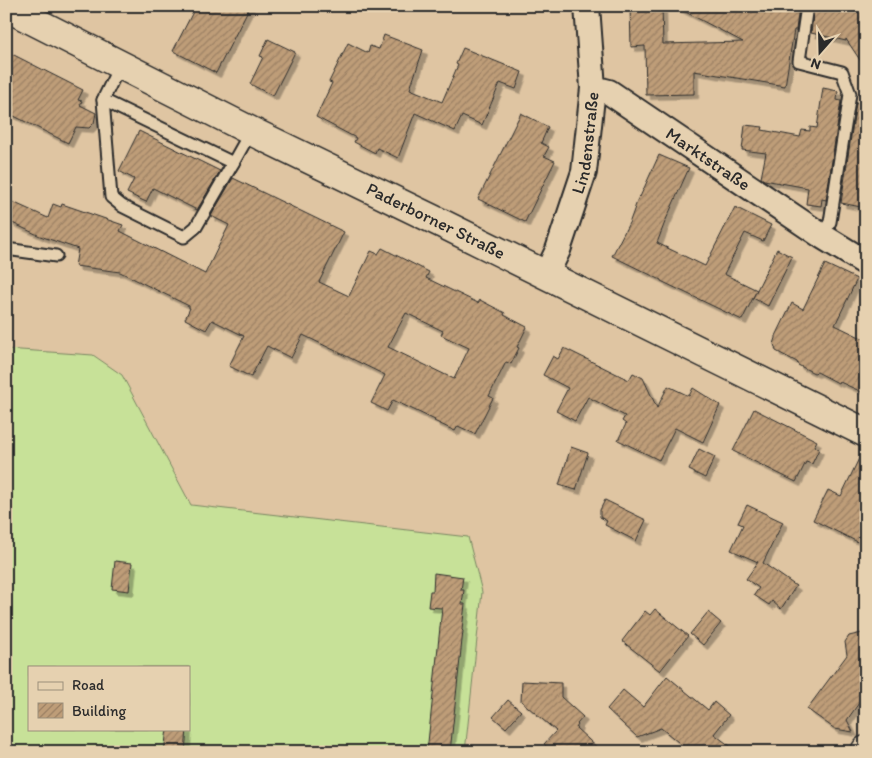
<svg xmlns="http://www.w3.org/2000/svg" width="872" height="758" font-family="Itim,sans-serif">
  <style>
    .garden { fill: #c7e198; stroke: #798662; fill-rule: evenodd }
    .building { fill: url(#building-hatch); stroke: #2b2b2b; fill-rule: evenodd; filter: url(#shadow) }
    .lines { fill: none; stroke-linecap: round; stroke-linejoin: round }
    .lane-casing { stroke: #2b2b2b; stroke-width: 15 }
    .street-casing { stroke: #2b2b2b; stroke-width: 28 }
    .secondary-casing { stroke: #2b2b2b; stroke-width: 31 }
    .lane { stroke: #e6d1b0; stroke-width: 11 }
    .street { stroke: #e6d1b0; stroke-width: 24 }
    .secondary { stroke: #e6d1b0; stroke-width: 28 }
    .labels { text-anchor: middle; stroke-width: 4; stroke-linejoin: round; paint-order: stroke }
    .street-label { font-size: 18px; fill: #2b2b2b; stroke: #e6d1b0 }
  </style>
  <defs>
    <pattern id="building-hatch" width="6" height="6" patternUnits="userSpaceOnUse" patternTransform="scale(1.25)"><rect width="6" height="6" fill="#be9d78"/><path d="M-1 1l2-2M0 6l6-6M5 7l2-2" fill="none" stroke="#9b8063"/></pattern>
    <filter id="shadow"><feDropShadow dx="4.5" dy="4.5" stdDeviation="0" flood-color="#0004"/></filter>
  </defs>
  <rect width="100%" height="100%" fill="#dfc5a2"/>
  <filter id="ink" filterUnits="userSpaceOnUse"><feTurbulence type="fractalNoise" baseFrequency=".02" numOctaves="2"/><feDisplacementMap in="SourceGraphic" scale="10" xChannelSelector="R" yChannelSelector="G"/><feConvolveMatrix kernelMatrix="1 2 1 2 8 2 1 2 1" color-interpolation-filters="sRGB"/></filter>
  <g filter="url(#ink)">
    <path class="garden" d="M6,349l87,6 29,20 69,130 277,32 14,55 -17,160h-459zM29,667h160v62h-160z"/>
    <g class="building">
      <path d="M196,6h54l-34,67 -43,-22z"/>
      <path d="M630,6h32l1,38 80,-2 -69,-36h125l-3,24h-2l-9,56 -91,-15v23l-48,1 -1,-49 -14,1z"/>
      <path d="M814,6h52v63l-20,-30v2l-35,-8z"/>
      <path d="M384,35l39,15 -13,39 32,13 16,-37 -2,-1 7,-16 59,24 -6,17 -16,-6 -18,42 -20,-9 -7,15 -40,-18 -17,45 -21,-10 -2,5 -21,-11 2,-4 -40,-21 16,-34 -3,-1 19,-39 20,10 2,-7 9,3z"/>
      <path d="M268,39l27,13 -22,44 -23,-12 13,-27 -3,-1z"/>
      <path d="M6,51l77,39 -5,10 4,1 -2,4 16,8 -2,10 -5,5 -13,-1 -8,16 -62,-31z"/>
      <path d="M823,88l15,3 -1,9 4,1 -15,99 -4,-1 -1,7 -15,-2 2,-16 -44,-8 -3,-2 5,-25 -24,-3 3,-25 18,2 -1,3 38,7 2,-7 8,1v-4l7,1z"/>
      <path d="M856,103l10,1v41l-2,13 2,1v49l-25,-5z"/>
      <path d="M521,113l27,14 -7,16 8,4 -5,9 11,5 -30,61 -47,-23z"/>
      <path d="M139,131l81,40 -23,39 -44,-22 -7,14 -19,-9 7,-14 -15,-8z"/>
      <path d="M659,155l30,13 -24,54 -8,21 48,23 30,-59 36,18 -8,16 -18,-8 -21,41 33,16 -15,30 -81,-39v-1l-49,-24 18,-35 9,-25 1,1z"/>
      <path d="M233,178l111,54 -25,50 30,14 22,-45 7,3 4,-6 47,24 -3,6 52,25 2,-3 25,13 -1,2 23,12 -10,20 2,1 -8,16 -5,-2 -17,34 4,2 -18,36 -17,-8 -3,5 -21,-10 1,-1 -42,-20 -6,11 -16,-8 14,-28 -82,-40 -12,23 -24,-12 -16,31 -22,-11 15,-30 -32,-16 -6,10 -21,-11 5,-11h-1v-2l-69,-34 -45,-6 3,-17 -38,-13 -34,-16v-21l42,19 5,-14 8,3 1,-3 61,21 -3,6 85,43 24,-49 -18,-9zM406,313l37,18 -2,4 28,13 -15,31 -66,-32z"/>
      <path d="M777,249l15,8 -24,49 -15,-8z"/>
      <path d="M825,264l32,15 -22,46 31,15v54l-26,-12 -2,1 -21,-11 -3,1 -16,-8 -1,-3 -21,-11 -2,-7 2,-6v-2l16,-33 11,6z"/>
      <path d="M564,348l65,32 4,-7 10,5 14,30 11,-22 21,10 4,-8 27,17 -17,37 -28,-14 -16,32 -41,-20 8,-16 -4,-3 3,-5 -37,-19 -13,24 -19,-10 12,-23 -25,-13 10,-19 5,3z"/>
      <path d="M754,409l63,32 -3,5 5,3 -7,15 -6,-2 -10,20 -63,-31z"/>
      <path d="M571,447l17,6 -12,37 -17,-5z"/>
      <path d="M864,448h2v98l-53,-26 15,-30 13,6z"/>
      <path d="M699,449l16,8 -10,21 -16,-8z"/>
      <path d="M605,500l41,20 -10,21 -31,-16 2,-4 -7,-4v-7z"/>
      <path d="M747,505l36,17 -20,41 33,23 -15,23 -9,-8 -3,4 -15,-10 5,-7 -13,-9 12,-17 -27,-12 12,-25 -5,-2z"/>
      <path d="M115,561l17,2 -3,28 -17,-2z"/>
      <path d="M434,573l29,4 -2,13h3l-2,14h3l-3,26 1,1 -13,121h-23l15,-144 -14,-1 2,-16h3z"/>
      <path d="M655,609l33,27 -28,35 -38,-30 23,-30 5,4z"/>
      <path d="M708,612l13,11 -18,22 -13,-11z"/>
      <path d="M866,632v61l-19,27 6,12 -18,-3 -28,-20 40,-54 -2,-13 4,-6z"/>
      <path d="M667,676l41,34 6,-8 15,13 -15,19 24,18h-48l-29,-24 -24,9 -30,-28 16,-19 20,17z"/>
      <path d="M522,681l39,2v14l22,20 -6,7 1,1 -2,3 26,24h-50l-8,-8 12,-13 -35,-30z"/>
      <path d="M508,700l13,11 -15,17 -13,-11z"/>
      <path d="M167,729h20l-2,23h-21z"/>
    </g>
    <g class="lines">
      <g class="lane-casing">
        <g id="lane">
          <path d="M807,6l-8,55 43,11 8,22 -20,128 -8,14"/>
          <path d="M120,65l-17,35 130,63 18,-32"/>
          <path d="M103,100l8,97 11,9 62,31 12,-10 37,-64"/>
          <path d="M6,249l50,7"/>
        </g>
      </g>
      <g class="street-casing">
        <g id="street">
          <path id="s1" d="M593,88l16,4 213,144 44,27"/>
          <path id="s2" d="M546,275l12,-25 26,-78 9,-84 -6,-82"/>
        </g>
      </g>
      <g class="secondary-casing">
        <g id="secondary">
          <path id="s3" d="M6,7l245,124 194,94 421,208"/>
          <path d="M865,752l1,-2"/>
        </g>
      </g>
      <use href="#lane" class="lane"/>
      <use href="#street" class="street"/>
      <use href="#secondary" class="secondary"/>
    </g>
  </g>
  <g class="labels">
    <g class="street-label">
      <text dy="6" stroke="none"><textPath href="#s2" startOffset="139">Lindenstraße</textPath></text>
      <text dy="6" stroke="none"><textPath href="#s1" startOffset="136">Marktstraße</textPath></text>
      <text dy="6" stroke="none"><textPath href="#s3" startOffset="480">Paderborner Straße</textPath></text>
    </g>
  </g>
  <rect width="872" height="758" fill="none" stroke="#e6d1b0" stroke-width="25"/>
  <rect x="12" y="12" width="847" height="733" fill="none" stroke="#2b2b2b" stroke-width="2" filter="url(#ink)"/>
  <rect x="28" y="666" width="162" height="65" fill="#e6d1b0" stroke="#9b8f7b"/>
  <rect x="38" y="682" width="25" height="8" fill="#e6d1b0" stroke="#9b8f7b"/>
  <text x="72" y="690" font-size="15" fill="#2b2b2b">Road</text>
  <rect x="38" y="703" width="25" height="15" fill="url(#building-hatch)" stroke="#9b8f7b"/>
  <text x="72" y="716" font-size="15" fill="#2b2b2b">Building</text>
  <g transform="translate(820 52) rotate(200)" stroke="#e6d1b0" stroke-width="4" paint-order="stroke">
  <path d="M0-4L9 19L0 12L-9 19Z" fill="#2b2b2b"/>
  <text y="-8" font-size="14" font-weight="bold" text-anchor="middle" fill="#2b2b2b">N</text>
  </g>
</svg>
